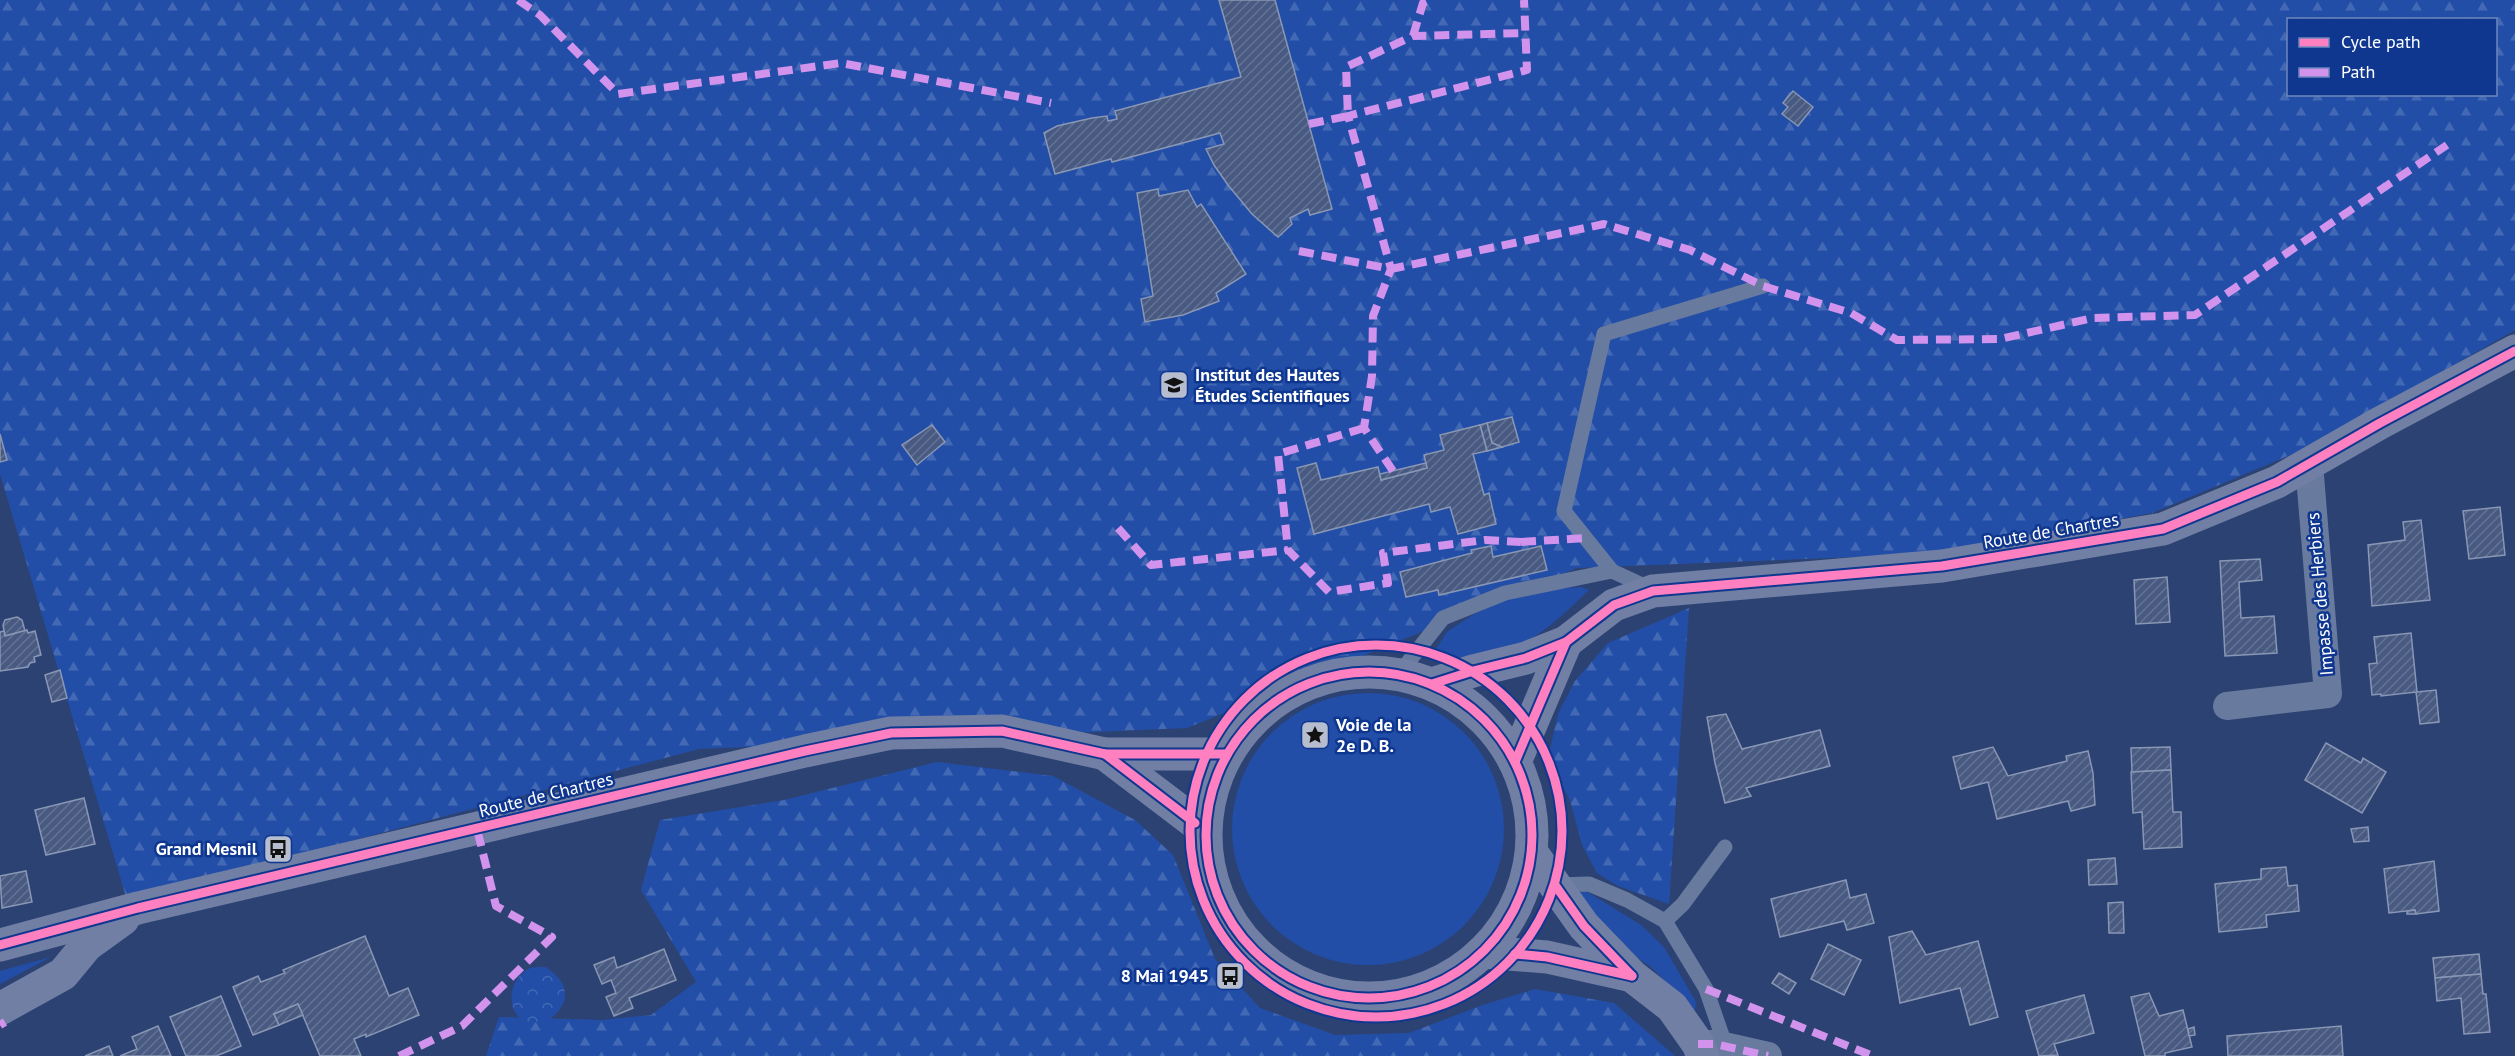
<svg xmlns="http://www.w3.org/2000/svg" width="2515" height="1056" font-family="'PT Sans',sans-serif">
  <style>
    .grass { fill: #224ea8 }
    .forest { fill: url(#forest-firs); fill-rule: evenodd }
    .park { fill: url(#park-crowns) }
    .building { fill: url(#building-hatch); stroke: #8997b4; stroke-width: 1.5 }
    .lines { fill: none; stroke-linecap: round; stroke-linejoin: round }
    .lane { stroke: #687a9e; stroke-width: 15 }
    .street { stroke: #687a9e; stroke-width: 28 }
    .secondary { stroke: #707fa3; stroke-width: 33 }
    .quiet { stroke: #d193ec; stroke-width: 8; stroke-dasharray: 15 8; stroke-linecap: butt }
    .cycleway-casing { stroke: #0f3790; stroke-width: 13 }
    .cycleway { stroke: #ff80c0; stroke-width: 9 }
    .labels { text-anchor: middle; stroke-width: 5; stroke-linejoin: round; paint-order: stroke }
    .poi-label { font-size: 18px; font-weight: bold; fill: #fff; stroke: #0f3790; text-anchor: start }
    .street-label { font-size: 18px; fill: #fff; stroke: #0f3790 }
  </style>
  <defs>
    <pattern id="forest-firs" width="22" height="20" patternUnits="userSpaceOnUse" patternTransform="scale(1.5)"><rect width="22" height="20" fill="#224ea8"/><path d="M5 1l3.5 6h-7zM16 11l3.5 6h-7z" fill="#4369b5"/></pattern>
    <pattern id="park-crowns" width="20" height="18" patternUnits="userSpaceOnUse" patternTransform="scale(1.5)"><rect width="20" height="18" fill="#224ea8"/><path d="M2 6a3 3 0 1 1 6 0M12 15a3 3 0 1 1 6 0" fill="none" stroke="#4369b5"/></pattern>
    <pattern id="building-hatch" width="6" height="6" patternUnits="userSpaceOnUse" patternTransform="scale(1.5)"><rect width="6" height="6" fill="#485a81"/><path d="M-1 1l2-2M0 6l6-6M5 7l2-2" fill="none" stroke="#637394"/></pattern>
  </defs>
  <rect width="100%" height="100%" fill="#2c4273"/>
  <g class="grass">
    <path d="M1581,587l8,3c-39,38 -95,91 -153,59l11,-17 27,-18 29,-13 37,-11z"/>
    <circle cx="1368" cy="829" r="136"/>
    <path d="M1586,891l55,34 23,22 32,55 -1,9 -45,-45 -39,-24 -33,-49z"/>
    <path d="M51,957l-51,27v-13z"/>
  </g>
  <g class="forest">
    <path d="M0,0h2515v330l-201,115 -162,68 -222,41 -353,14 -390,160 -488,21 -572,151 -127,-426zM2288,20h208v74h-208z"/>
    <path d="M1689,608l-20,296 -51,-18 -21,-13 -15,-28 -12,-45 -22,-42 10,-44 17,-33 33,-38z"/>
    <path d="M937,762l116,14 82,44 38,35 42,104 45,49 75,27 74,-2 71,-27 55,-17 79,14 61,53h-1189l13,-39 103,3 49,-5 45,-33 -55,-92 19,-70 124,-20z"/>
  </g>
  <path class="park" d="M546,967c10,8 20,16 19,30 -1,8 -8,18 -16,22 -38,18 -51,-32 -21,-50 5,-2 13,-2 18,-2z"/>
  <g class="building">
    <path d="M1219,0h56l57,209 -22,6 -2,-6 -18,9 2,6 -14,13 -26,-23 -24,-29 -14,-20 -8,-16 18,-5 -4,-11 -108,29 -1,-3 -56,15 -11,-41 13,-7 35,-8 15,-2 1,5 9,-2 -2,-8 126,-34z"/>
    <path d="M1793,91l20,16 -15,19 -16,-12 6,-7 -5,-4z"/>
    <path d="M1158,189l1,7 29,-6 9,17 4,-3 45,70 -30,19 3,8 -36,14 -38,7 -4,-23 12,-3 -16,-103z"/>
    <path d="M1512,417l7,25 -17,5 -10,-4 -5,-20z"/>
    <path d="M1487,423l5,20 10,4 -15,4 -7,-26z"/>
    <path d="M932,425l13,17 -28,23 -15,-20z"/>
    <path d="M1480,425l7,26 -14,3 11,41 5,-2 7,31 -38,10 -8,-27 -19,5 -2,-8 -115,30 -17,-66 19,-5 5,17 57,-13 3,13 46,-12 -3,-13 20,-5 -4,-15z"/>
    <path d="M0,434l7,26 -7,2z"/>
    <path d="M1426,463l1,5 -46,12 -1,-6z"/>
    <path d="M2500,507l5,48 -36,4 -6,-48z"/>
    <path d="M2421,520l9,80 -58,6 -4,-61 37,-5 -2,-18z"/>
    <path d="M1491,546l2,11 48,-11 6,24 -108,25 -1,-5 -32,7 -6,-25 72,-19 -1,-3z"/>
    <path d="M2260,559l2,21 -23,2 2,36 33,-2 3,37 -52,3 -5,-95z"/>
    <path d="M2167,577l3,45 -34,2 -2,-44z"/>
    <path d="M17,617l5,3 3,11 -20,5 -2,-11 2,-5z"/>
    <path d="M27,630l1,3 7,-2 6,24 -7,2 1,5 -5,1 -2,4 -28,4v-39l4,-1 1,5z"/>
    <path d="M2411,633l6,59 19,-2 3,32 -19,2 -4,-32 -35,4v-2l-9,1 -3,-31 8,-1 -3,-26z"/>
    <path d="M60,670l7,28 -15,4 -7,-27z"/>
    <path d="M1726,714l16,35 78,-19 10,36 -84,22 5,8 -26,7 -10,-40 -8,-46z"/>
    <path d="M2326,743l35,20 2,-5 23,14 -24,41 -57,-33z"/>
    <path d="M1993,747l15,29 59,-15 -1,-5 22,-5 5,22 2,32 -24,6 -3,-10 -71,18 -9,-37 -27,7 -8,-32z"/>
    <path d="M2170,747l1,23 -39,2 -1,-24z"/>
    <path d="M2171,770l2,42h8l1,35 -38,2 -2,-37 -9,1 -2,-41z"/>
    <path d="M84,798l11,46 -49,11 -11,-45z"/>
    <path d="M2368,827l1,14 -15,1 -3,-13z"/>
    <path d="M2115,858l2,26 -28,1 -1,-25z"/>
    <path d="M2434,861l5,50 -23,3 -1,-4 -26,3 -5,-44z"/>
    <path d="M2286,867l2,19 9,-1 2,26 -33,4 1,12 -48,5 -4,-48 46,-5v-10z"/>
    <path d="M26,871l6,31 -30,6 -2,-32z"/>
    <path d="M1846,880l4,18 16,-4 8,29 -27,7 -3,-9 -64,16 -9,-38z"/>
    <path d="M2123,902l1,31h-15l-1,-30z"/>
    <path d="M2415,910l1,4h-9v-3z"/>
    <path d="M1912,931l14,24 52,-14 20,76 -28,8 -10,-37 -60,15 -11,-66z"/>
    <path d="M365,936l24,60 19,-8 11,27 -53,22v-3l-12,5 7,17h-41l-22,-52 -24,10 5,11 -26,10 -20,-48 25,-11 3,6 24,-9 -2,-3z"/>
    <path d="M1828,944l33,16 -17,35 -33,-16z"/>
    <path d="M664,949l12,31 -47,18 4,10 -19,8 -8,-19 10,-4 -5,-13 -9,4 -8,-19 20,-8 3,11z"/>
    <path d="M2479,954l2,20 -46,4 -2,-20z"/>
    <path d="M1779,973l17,10 -7,11 -17,-11z"/>
    <path d="M2481,974l2,20h3l4,38 -26,2 -3,-36 -24,3 -2,-23z"/>
    <path d="M2149,993l10,23 24,-6 9,37 -27,6v3h-20l-14,-59z"/>
    <path d="M2084,995l10,38 -40,11 4,11 -19,1 -13,-45z"/>
    <path d="M221,996l20,50 -25,10h-30l-16,-39z"/>
    <path d="M298,1004l5,11 -24,10 -5,-11z"/>
    <path d="M158,1026l13,30h-51l17,-7 -5,-12z"/>
    <path d="M2341,1026l2,30h-115l-1,-20z"/>
    <path d="M2194,1027l1,8 -6,1 -1,-7z"/>
    <path d="M109,1046l4,10h-28z"/>
  </g>
  <g class="lines">
    <g class="lane">
      <path d="M1612,571l-48,-60 40,-177 159,-48"/>
      <path d="M1398,675l45,-57 62,-25 107,-22 39,18"/>
      <path d="M1555,885l34,-1 38,16 38,21 41,68 20,58"/>
      <path d="M1665,921l18,-17 42,-57"/>
    </g>
    <g class="street">
      <path d="M2227,706l101,-12 -19,-230"/>
      <path d="M1698,1044h17l53,12"/>
    </g>
    <g class="secondary">
      <circle cx="1369" cy="835" r="163"/>
      <path d="M1432,684l41,-13 53,-13 40,-16 48,-37 39,-14 289,-25 221,-37 114,-47 103,-59 135,-72"/>
      <path d="M1105,754l100,76"/>
      <path d="M1515,762l51,-120"/>
      <path d="M1532,853l52,73 48,50 40,31 26,37 5,12"/>
      <path d="M0,945l138,-37 667,-157 86,-18 111,-2 103,23h122"/>
      <path d="M1483,952l64,5 85,19"/>
      <path d="M0,1009l63,-35 24,-29 36,-26"/>
    </g>
    <g class="quiet">
      <path d="M518,0l22,15 78,79 223,-31 210,40"/>
      <path d="M1413,36l10,-33 8,-3"/>
      <path d="M1309,124l39,-8 -2,-49 67,-31 112,-3"/>
      <path d="M1299,251l92,18 213,-45 86,26 73,36 88,27 46,27 103,-1 93,-21 102,-3 252,-170"/>
      <path d="M1364,428l-86,26 10,96 41,42 59,-9 -5,-30 102,-13 36,2 2,8"/>
      <path d="M1393,471l-29,-43 8,-52 1,-60 18,-47 -43,-153 179,-46 -3,-70"/>
      <path d="M1118,528l33,37 137,-15"/>
      <path d="M1521,542l65,-4"/>
      <path d="M1706,989l167,67"/>
      <path d="M0,1025l5,-3"/>
      <path d="M1698,1044h17l53,12"/>
      <path d="M399,1056l63,-30 90,-89 -56,-31 -19,-77"/>
    </g>
    <g class="cycleway-casing">
      <g id="cycleway">
        <circle cx="1376" cy="831" r="186"/>
        <circle cx="1369" cy="835" r="163"/>
        <path d="M1432,684l41,-13 53,-13 40,-16 48,-37 39,-14 289,-25 221,-37 114,-47 103,-59 135,-72"/>
        <path d="M1105,754l90,69"/>
        <path d="M1515,762l51,-120"/>
        <path d="M1555,885l29,41 48,50"/>
        <path d="M0,945l138,-37 667,-157 86,-18 111,-2 103,23h122"/>
        <path d="M1515,954l32,3 85,19"/>
      </g>
    </g>
    <use href="#cycleway" class="cycleway"/>
  </g>
  <defs>
    <g id="university-square" transform="scale(1.5)"><rect x="-9" y="-9" width="18" height="18" rx="4" fill="#b5bdce" stroke="#0f3790"/><path d="M0-5L7-2L0 1L-7-2ZM-4 1L0 2.5L4 1V4Q0 6-4 4Z" fill="#111"/></g>
    <g id="sight-square" transform="scale(1.5)"><rect x="-9" y="-9" width="18" height="18" rx="4" fill="#b5bdce" stroke="#0f3790"/><path d="M0-6L1.8-2.2L6-1.7L2.9 1.2L3.7 5.4L0 3.3L-3.7 5.4L-2.9 1.2L-6-1.7L-1.8-2.2Z" fill="#111"/></g>
    <g id="bus-square" transform="scale(1.5)"><rect x="-9" y="-9" width="18" height="18" rx="4" fill="#b5bdce" stroke="#0f3790"/><path d="M-5-6H5V4H4V6H2V4H-2V6H-4V4H-5ZM-3.5-4V0h7V-4ZM-3.5 1.2v1.5H-2V1.2ZM2 1.2v1.5H3.5V1.2Z" fill="#111"/></g>
  </defs>
  <g fill-rule="evenodd">
    <use href="#university-square" x="1174" y="385"/>
    <use href="#sight-square" x="1315" y="735"/>
    <use href="#bus-square" x="278" y="849"/>
    <use href="#bus-square" x="1230" y="976"/>
  </g>
  <g class="labels">
    <g class="poi-label">
      <text x="1195" y="381">Institut des Hautes<tspan x="1195" dy="21">Études Scientifiques</tspan></text>
      <text x="1336" y="731">Voie de la<tspan x="1336" dy="21">2e D. B.</tspan></text>
      <text x="257" y="855" text-anchor="end">Grand Mesnil</text>
      <text x="1209" y="982" text-anchor="end">8 Mai 1945</text>
    </g>
    <g class="street-label">
      <text transform="translate(2051 531) rotate(-10)" y="6">Route de Chartres</text>
      <text transform="translate(2320 594) rotate(-95)" y="6">Impasse des Herbiers</text>
      <text transform="translate(546 795) rotate(-14)" y="6">Route de Chartres</text>
    </g>
  </g>
  <rect x="2287" y="18" width="210" height="78" fill="#0f3790" stroke="#6f87bc" stroke-width="1.5"/>
  <rect x="2299" y="38" width="30" height="9" fill="#ff80c0" stroke="#6f87bc" stroke-width="1.5"/>
  <text x="2341" y="48" font-size="18" fill="#ffffff">Cycle path</text>
  <rect x="2299" y="68" width="30" height="9" fill="#d193ec" stroke="#6f87bc" stroke-width="1.5"/>
  <text x="2341" y="78" font-size="18" fill="#ffffff">Path</text>
</svg>
